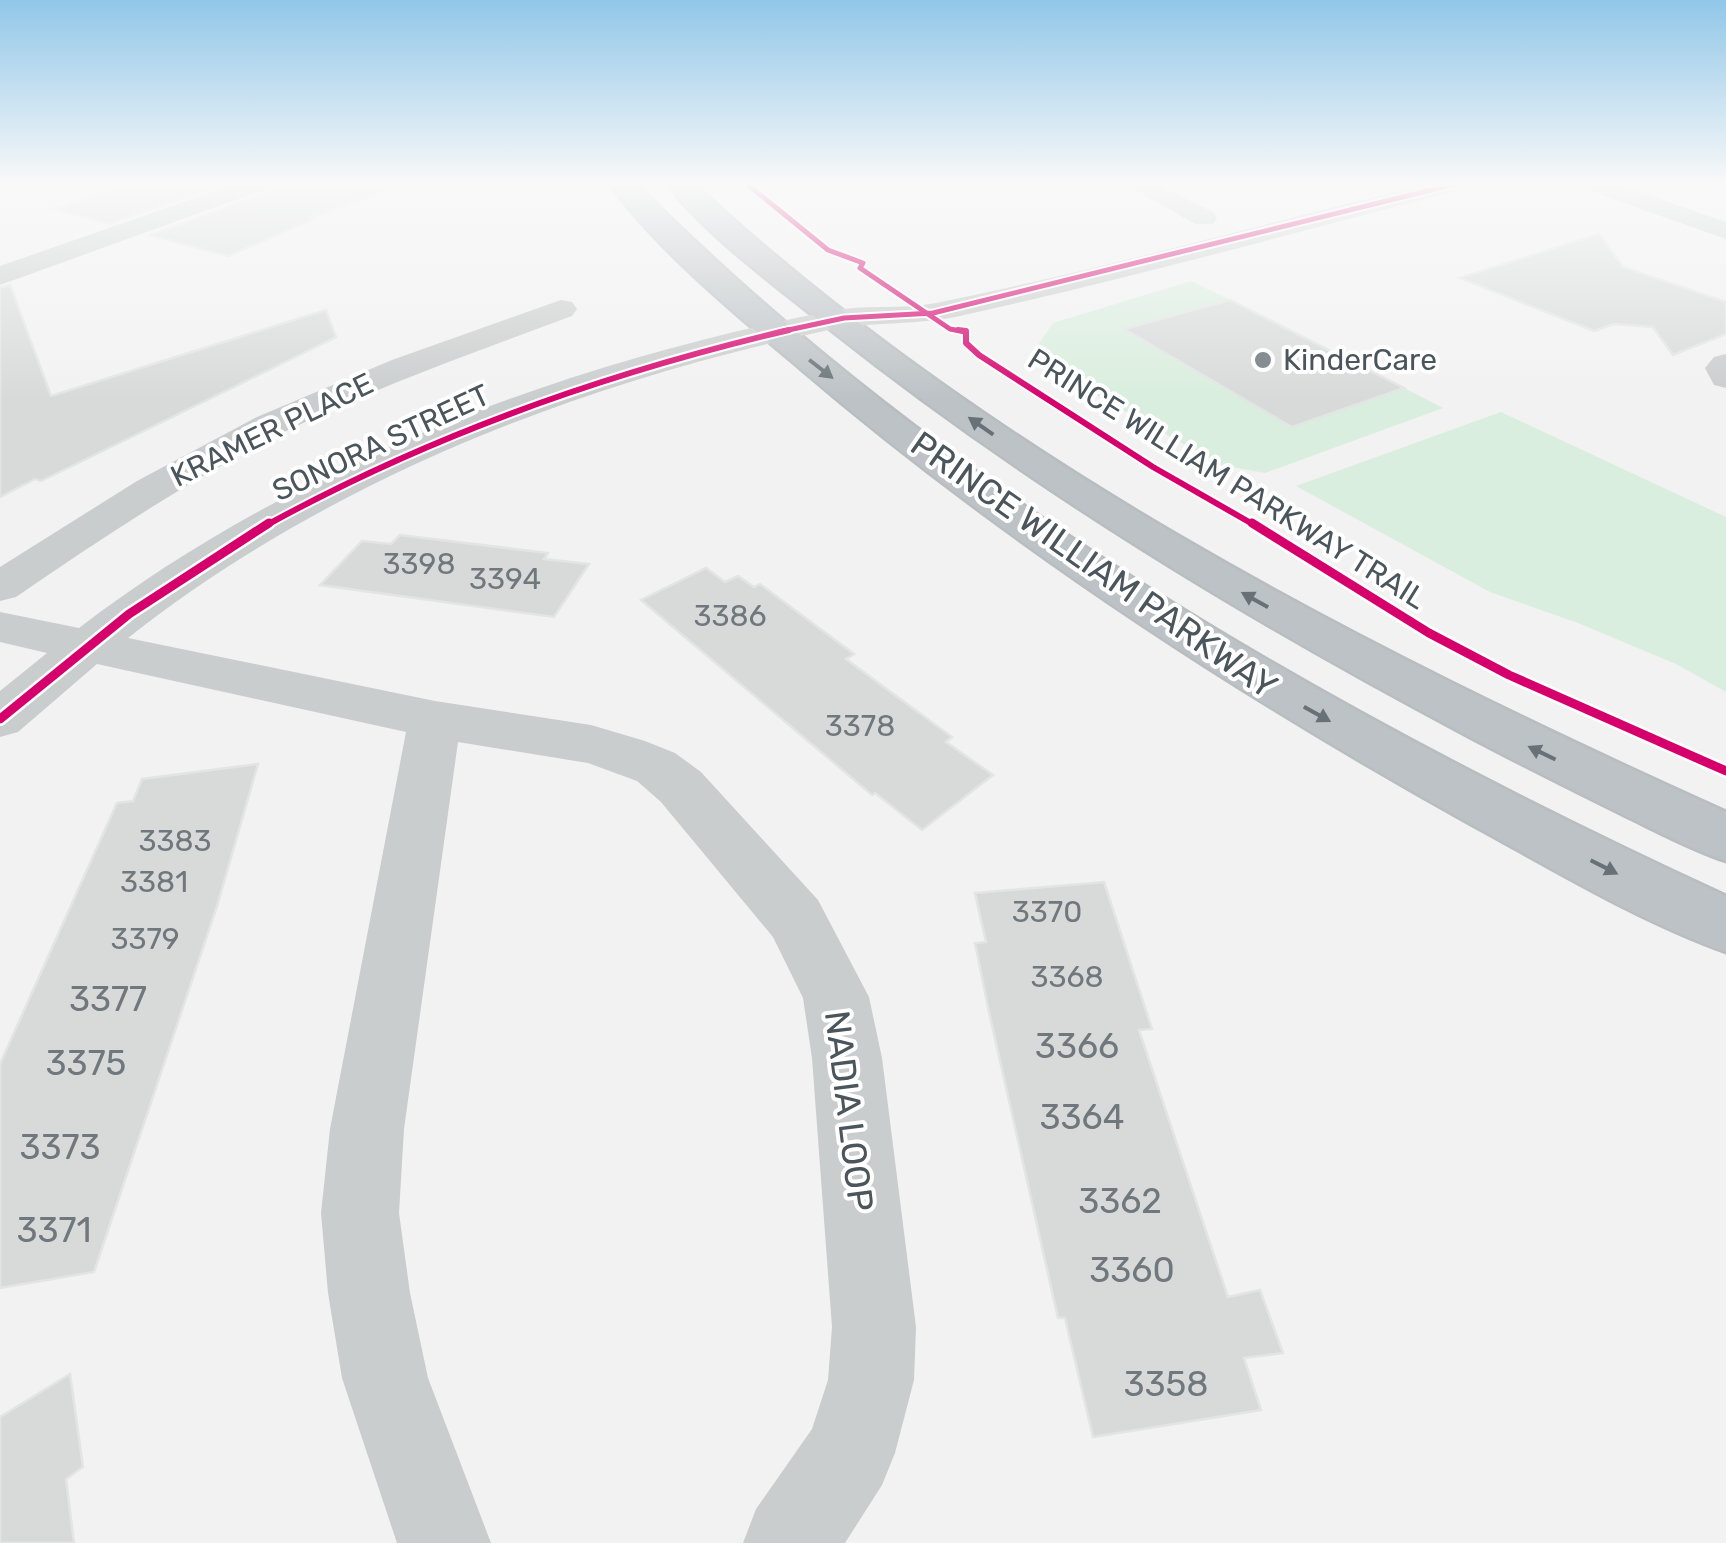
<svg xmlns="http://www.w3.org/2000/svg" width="1726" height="1543" font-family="Rubik,sans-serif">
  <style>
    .green { fill: #d9eede }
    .building { fill: #d8dada; stroke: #e3e4e4; stroke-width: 2.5 }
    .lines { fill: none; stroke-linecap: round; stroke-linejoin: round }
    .highway-casing { stroke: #b8bdc0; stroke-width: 5 }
    .minor { fill: #cacdcd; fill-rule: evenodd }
    .highway { fill: #bcc2c5; fill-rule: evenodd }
    .cycleway-far2-casing { stroke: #fff; stroke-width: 9 }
    .cycleway-far1-casing { stroke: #fff; stroke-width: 10 }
    .cycleway-casing { stroke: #fff; stroke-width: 14 }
    .cycleway-far2 { stroke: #d6006c; stroke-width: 5 }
    .cycleway-far1 { stroke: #d6006c; stroke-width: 6 }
    .cycleway { stroke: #d6006c; stroke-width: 9 }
    .oneway { fill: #677176 }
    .poi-dot { fill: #858d90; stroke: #fff; stroke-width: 4 }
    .labels { text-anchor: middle; stroke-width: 8; stroke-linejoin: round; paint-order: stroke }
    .far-poi-label { font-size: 30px; fill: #4b565c; stroke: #fff; text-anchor: start }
    .far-street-label { font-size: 30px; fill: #4b565c; stroke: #fff }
    .number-label { font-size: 30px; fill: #70787d }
    .street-label { font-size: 35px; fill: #4b565c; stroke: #fff }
    .near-number-label { font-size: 35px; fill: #70787d }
  </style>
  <rect width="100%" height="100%" fill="#f2f2f2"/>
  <g class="green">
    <path d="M1191,281l39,19 61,126 113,-38 39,20 -178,65 -44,-8 -134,-75 -49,-45 15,-22z"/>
    <path d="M1501,412l225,105v175l-50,-28 -98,-41 -88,-31 -194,-106z"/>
  </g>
  <g class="building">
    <path d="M133,184h92l-116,40 -55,-15z"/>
    <path d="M273,184h116v4l-80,31h5l-86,37 -78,-21 117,-42z"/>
    <path d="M1599,234l24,33 103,35v32l-53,21 -20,-28 -39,-3 -20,7 -134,-53z"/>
    <path d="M10,285l41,111 275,-86 10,27 -295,144 -6,-2 -35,18v-209z"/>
    <path d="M1230,300l174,88 -112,39 -168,-98z"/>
    <path d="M400,535l148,18 -4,6 45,5 -35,53 -234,-32 42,-44 29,3z"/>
    <path d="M706,568l19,14 13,-6 16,11 6,-3 94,70 -8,5 106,78 -6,5 47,33 -71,55 -47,-37 -3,2 -231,-195z"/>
    <path d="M258,764l-41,142 -123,366 -94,16v-224l117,-261 16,-2 9,-22z"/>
    <path d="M1104,882l48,147 -13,1 89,267 32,-7 23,63 -39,5 17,52 -168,27 -28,-119h-7l-69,-306 -14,-69 11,-1 -11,-49z"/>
    <path d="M70,1374l13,93 -17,12 8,64h-74v-126z"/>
  </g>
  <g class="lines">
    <g class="highway-casing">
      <g id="highway">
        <path d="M610,184h26c307,309 697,531 1090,712v56c-89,-32 -174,-84 -257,-129 -236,-131 -464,-280 -669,-455 -62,-52 -143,-119 -190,-184z"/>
        <path d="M668,184h26c295,274 668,464 1032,628v49c-33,-11 -65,-28 -96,-43 -55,-27 -109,-54 -162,-82 -223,-118 -439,-249 -637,-406 -50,-41 -126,-95 -163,-146z"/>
      </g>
    </g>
    <g class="minor">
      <path d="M235,184h34l-3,5 -266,96v-19z"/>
      <path d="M1125,184h30l58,28 4,6 -4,6h-18z"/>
      <path d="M1427,184h40l-3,5c-167,43 -332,89 -500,126 -47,11 -91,6 -135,15 -250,53 -499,149 -701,308l307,63 156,24 54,16 30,12 26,19 117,128 51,97 13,61 34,269 -2,53 -19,73 -13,32 -37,58h-102l13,-34 56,-80 16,-49 4,-53 -20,-269 -9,-60 -30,-61 -112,-135 -24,-21 -49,-18 -130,-21 -54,387 -5,84 11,80 18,85 63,165h-94l-55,-165 -14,-85 -7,-80 9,-84 76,-397 -309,-68 -79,68 -18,5v-46l47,-38 -47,-11v-30l79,16c217,-166 485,-264 751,-317 35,-7 71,-1 106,-8 165,-33 327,-79 491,-119z"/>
      <path d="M1581,184h35l110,38v17l-142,-50z"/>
      <path d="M561,300l11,2 5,7 -5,7c-97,36 -196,71 -290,117 -93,47 -180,105 -266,164l-16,4v-34l137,-86 120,-64 135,-57z"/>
      <path d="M1726,354v34l-12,-3 -9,-17 9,-11z"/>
    </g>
    <use href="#highway" class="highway"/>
    <g class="cycleway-far2-casing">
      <g id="cycleway-far2">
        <path d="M747,184l81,66 35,13 -3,5 90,61 16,3"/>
        <path d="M779,332l65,-14 89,-5 522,-129"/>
      </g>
    </g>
    <g class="cycleway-far1-casing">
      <g id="cycleway-far1">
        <path d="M958,330l8,1v12l13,12 174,112 103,59"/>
        <path d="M265,526c165,-91 341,-153 524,-196"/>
      </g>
    </g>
    <g class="cycleway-casing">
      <g id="cycleway">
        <path d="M1252,523l177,110 80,42 217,96"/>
        <path d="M0,719l129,-105 140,-91"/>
      </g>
    </g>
    <use href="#cycleway-far2" class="cycleway-far2"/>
    <use href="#cycleway-far1" class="cycleway-far1"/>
    <use href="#cycleway" class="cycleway"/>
  </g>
  <defs><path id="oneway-solid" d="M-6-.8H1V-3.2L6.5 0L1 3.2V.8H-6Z" transform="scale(2.5)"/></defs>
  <g class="oneway">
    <use href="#oneway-solid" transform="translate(821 369) rotate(38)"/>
    <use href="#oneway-solid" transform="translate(981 426) rotate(-145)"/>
    <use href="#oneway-solid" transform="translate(1255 600) rotate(-151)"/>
    <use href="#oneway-solid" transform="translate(1317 714) rotate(29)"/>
    <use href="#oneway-solid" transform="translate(1542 753) rotate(-154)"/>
    <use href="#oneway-solid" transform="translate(1604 867) rotate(27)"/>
  </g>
  <linearGradient id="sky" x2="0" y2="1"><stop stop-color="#92c7e8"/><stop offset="0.46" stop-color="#f9f9f9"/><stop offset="1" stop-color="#f9f9f9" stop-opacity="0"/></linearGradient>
  <rect width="1726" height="400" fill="url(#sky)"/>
  <circle class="poi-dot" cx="1263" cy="360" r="10"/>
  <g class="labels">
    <g class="far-poi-label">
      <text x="1283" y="370">KinderCare</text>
    </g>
    <g class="far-street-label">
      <text transform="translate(272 430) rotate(-26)" y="10">KRAMER PLACE</text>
      <text transform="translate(381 443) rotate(-25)" y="10">SONORA STREET</text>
      <text transform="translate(1227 479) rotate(32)" y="10">PRINCE WILLIAM PARKWAY TRAIL</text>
    </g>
    <g class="number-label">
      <text x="419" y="574">3398</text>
      <text x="505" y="589">3394</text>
      <text x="730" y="626">3386</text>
      <text x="860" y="736">3378</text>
      <text x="175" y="851">3383</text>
      <text x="154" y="892">3381</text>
      <text x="1047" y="922">3370</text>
      <text x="145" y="949">3379</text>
      <text x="1067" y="987">3368</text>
    </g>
    <g class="street-label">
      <text transform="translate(1094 565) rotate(35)" y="12">PRINCE WILLIAM PARKWAY</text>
      <text transform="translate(849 1111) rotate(83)" y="12">NADIA LOOP</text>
    </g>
    <g class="near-number-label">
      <text x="108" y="1011">3377</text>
      <text x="1077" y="1058">3366</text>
      <text x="86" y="1075">3375</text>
      <text x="1082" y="1129">3364</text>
      <text x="60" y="1159">3373</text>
      <text x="1120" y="1213">3362</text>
      <text x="54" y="1242">3371</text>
      <text x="1132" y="1282">3360</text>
      <text x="1166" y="1396">3358</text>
    </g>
  </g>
</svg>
